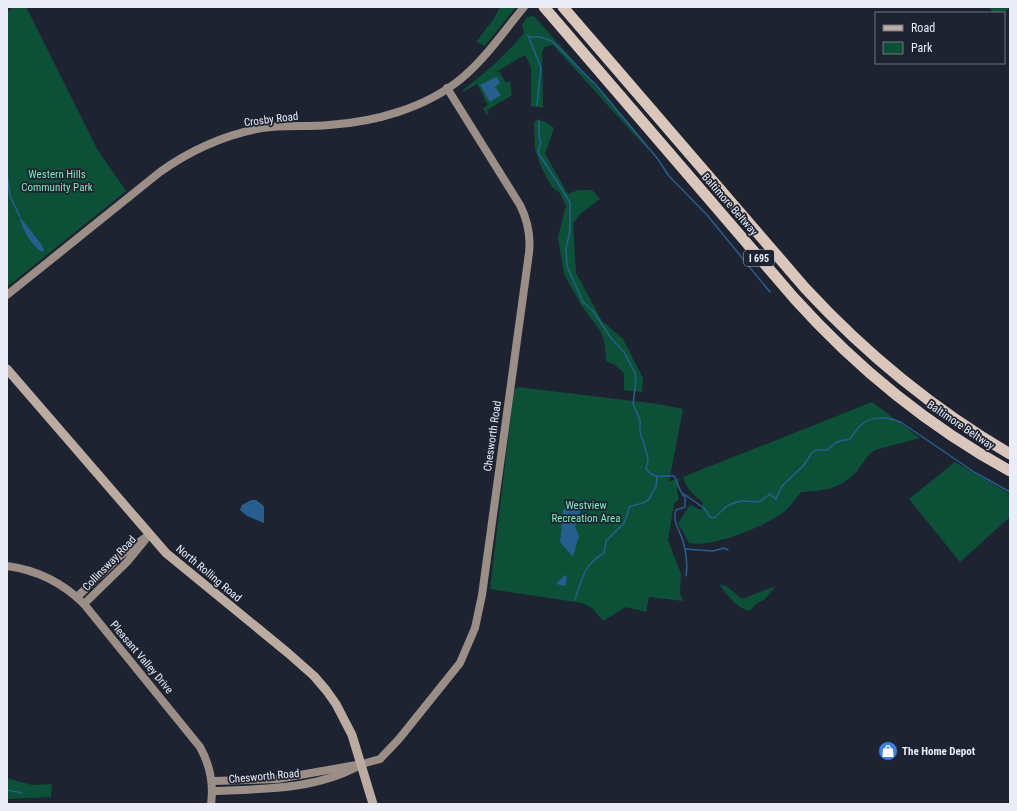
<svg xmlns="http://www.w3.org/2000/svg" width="1017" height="811" font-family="'Roboto Condensed',sans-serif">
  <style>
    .green { fill: #0d5038 }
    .water { fill: #275e8d }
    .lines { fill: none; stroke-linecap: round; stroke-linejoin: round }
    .stream { stroke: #275e8d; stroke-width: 1.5 }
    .secondary { stroke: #9a8e86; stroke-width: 8 }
    .primary { stroke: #bcaba1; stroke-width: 9 }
    .highway { stroke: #dac6ba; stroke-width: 11 }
    .labels { text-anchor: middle; stroke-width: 3.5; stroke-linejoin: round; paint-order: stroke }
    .shield { fill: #1e2331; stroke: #adb0bc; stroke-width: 1 }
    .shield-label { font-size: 10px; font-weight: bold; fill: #eaedf7 }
    .street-label { font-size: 11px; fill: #eaedf7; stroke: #1e2331 }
    .park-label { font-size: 11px; fill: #7dedbd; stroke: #1e2331 }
    .poi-label { font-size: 11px; font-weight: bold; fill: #eaedf7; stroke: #1e2331; text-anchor: start }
  </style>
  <rect width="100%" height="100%" fill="#1e2331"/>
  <g class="green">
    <path d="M14,7h12l71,142 29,42 -119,96v-275z"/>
    <path d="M500,7h16l-31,39 -9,-4 17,-22z"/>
    <path d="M989,7h21v1l-7,5h-10z"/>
    <path d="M534,16l103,117 14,20 -98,-108 -9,2 -2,6 1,55 -12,-2v-39l-6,-12 -31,18 5,-2 7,12 4,-2 2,14 -25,15 2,4 -2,1 -4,-7 5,-3 -11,-21 -14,8v-2c22,-17 44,-36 61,-57l-2,-8 5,-8z"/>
    <path d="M537,120l9,2 8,6 -9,26 23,40 10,-4h14l8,9 -20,15 -7,10 3,49 26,48 21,18 20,39 -1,14 -18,-2v-17l-9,-8 -9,-4 -1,-16 -4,-13 -20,-27 -17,-31 -6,-37 8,-31 -6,-13 -8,-6 -11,-20 -6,-18 -1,-27z"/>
    <path d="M518,387l140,17 25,5 -14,73 10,-4 -2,13 2,8 -5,5 -6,36 13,34 -1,20 3,7 -34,-4 -3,15 -20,-5 -23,14 -11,-13 -10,-5 -92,-14 24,-199z"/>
    <path d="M872,402l48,36 -45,12c-8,5 -12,13 -18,21 -16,18 -33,20 -56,21 -5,6 -10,14 -16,19 -19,15 -73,37 -96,32l-11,-20 12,-18 11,5 2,-7c-9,-8 -17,-15 -20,-26z"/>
    <path d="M955,462l55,32v23l-50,45 -51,-63z"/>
    <path d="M719,584l7,2 16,13 34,-13 -12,14 -8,4 -6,7c-14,-3 -23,-16 -31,-27z"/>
    <path d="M7,778l25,7 20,-1 -1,13 -44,2z"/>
  </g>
  <g class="water">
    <path d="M497,77l3,6 -5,4 6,8 -11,7 -10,-17 16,-8z"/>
    <path d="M20,217l22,28 2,5 -2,2c-10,-6 -21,-24 -22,-35z"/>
    <path d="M251,500h5l8,6v17l-17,-7 -7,-6 2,-5z"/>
    <path d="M567,505h16l-8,21 4,10 -6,21 -13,-15 3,-31z"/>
    <path d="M565,575l2,1 -2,10 -9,-2z"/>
  </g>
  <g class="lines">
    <g class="stream">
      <path d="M528,35l13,33 -4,37"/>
      <path d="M529,37h11l12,4 44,44 61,73 12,18 38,39 63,77"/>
      <path d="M539,120v17l2,5 -3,9 1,3 31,48v29l-4,17 1,18 16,36 10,9 18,27 13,14 11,21 1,6 -3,25 7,16v12l7,22 1,6 -2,8c7,12 16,7 28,8l7,16 23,16 6,9 4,1 13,-12 7,-3 7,-2 18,1 11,-8 6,5 6,-13 21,-20 8,-12 5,-4h11l10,-8 13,-3c3,-4 6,-9 10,-13 10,-11 30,-9 42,-3l72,49 36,20"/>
      <path d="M7,173l3,23 10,21"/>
      <path d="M682,494l3,3v10l-9,3c-4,11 4,21 7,31 3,11 5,23 3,35"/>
      <path d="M685,549l28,2 11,-3 4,2"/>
      <path d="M575,599c8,-21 8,-34 29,-46l2,-12 18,-18 6,-17c4,0 17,-4 19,-7 3,-5 3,-8 7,-12l1,-10"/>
      <path d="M7,790l15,3"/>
    </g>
    <g class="secondary">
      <path d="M7,295l153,-123c31,-22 64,-37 102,-44 22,-3 45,-1 67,-3 46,-3 97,-17 133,-47 24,-20 42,-47 62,-71"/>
      <path d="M7,566c30,4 56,17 77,38l116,143c10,18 14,36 11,57"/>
      <path d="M77,597l44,-42 28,-20"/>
      <path d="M84,604l43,-42 18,-22"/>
      <path d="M212,781l65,-2 85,-15 18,-5 19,-20 61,-76 15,-35 7,-33 47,-342c2,-18 -1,-32 -9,-48l-73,-117"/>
      <path d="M213,791c49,-2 103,-1 147,-26"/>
    </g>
    <path class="primary" d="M7,369l159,184 122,100 26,23 12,14 10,14 16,31 21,69"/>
    <g class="highway">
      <path d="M544,7l250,291c62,69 134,128 216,173"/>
      <path d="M563,7l242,281c61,66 128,121 205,166"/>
    </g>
  </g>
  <defs>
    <g id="shop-disc" transform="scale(1)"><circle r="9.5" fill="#3f7fe0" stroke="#1e2331"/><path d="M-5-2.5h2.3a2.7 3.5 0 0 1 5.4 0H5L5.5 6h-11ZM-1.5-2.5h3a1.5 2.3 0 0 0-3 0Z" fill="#fff"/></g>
  </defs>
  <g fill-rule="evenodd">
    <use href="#shop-disc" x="888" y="751"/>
  </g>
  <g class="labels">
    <rect class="shield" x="744" y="250" width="30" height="16" rx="3"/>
    <g class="shield-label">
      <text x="759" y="262">I 695</text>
    </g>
    <g class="street-label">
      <text transform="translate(271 119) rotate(-7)" y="4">Crosby Road</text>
      <text transform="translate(730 204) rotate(49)" y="4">Baltimore Beltway</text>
      <text transform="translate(961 425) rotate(34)" y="4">Baltimore Beltway</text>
      <text transform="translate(492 436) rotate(-82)" y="4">Chesworth Road</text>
      <text transform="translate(109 563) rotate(-46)" y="4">Collinsway Road</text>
      <text transform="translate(209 573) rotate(40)" y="4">North Rolling Road</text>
      <text transform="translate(142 657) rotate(50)" y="4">Pleasant Valley Drive</text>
      <text transform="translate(264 776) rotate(-5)" y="4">Chesworth Road</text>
    </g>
    <g class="park-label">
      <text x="57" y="178">Western Hills<tspan x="57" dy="13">Community Park</tspan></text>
      <text x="586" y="509">Westview<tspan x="586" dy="13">Recreation Area</tspan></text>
    </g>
    <g class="poi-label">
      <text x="902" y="755">The Home Depot</text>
    </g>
  </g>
  <rect width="1017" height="811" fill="none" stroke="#eaedf7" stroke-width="16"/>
  <rect x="875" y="12" width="130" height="52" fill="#1e2331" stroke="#707480"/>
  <rect x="883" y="25" width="20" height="6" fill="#bcaba1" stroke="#707480"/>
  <text x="911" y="32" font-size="12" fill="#eaedf7">Road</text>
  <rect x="883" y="42" width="20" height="12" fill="#0d5038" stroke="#707480"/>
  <text x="911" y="52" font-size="12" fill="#eaedf7">Park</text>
</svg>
